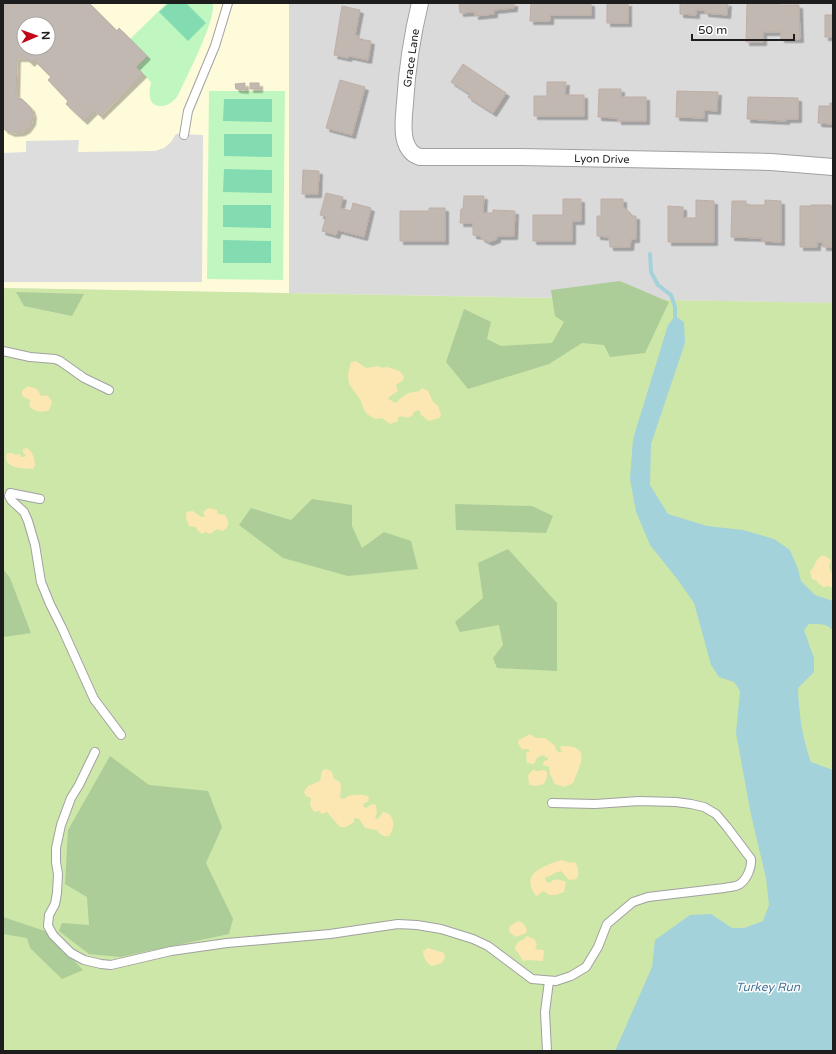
<svg xmlns="http://www.w3.org/2000/svg" width="836" height="1054" font-family="'Varela Round',sans-serif">
  <style>
    .residential { fill: #dbdada }
    .education { fill: #fefbdb; fill-rule: evenodd }
    .grass { fill: #cde7a9 }
    .forest { fill: #accc98 }
    .sand { fill: #fce7b2 }
    .park { fill: #c0f7c0 }
    .pitch { fill: #82dbb1 }
    .parking { fill: #ddd }
    .water { fill: #a4d2da }
    .lines { fill: none; stroke-linecap: round; stroke-linejoin: round }
    .stream { stroke: #a4d2da; stroke-width: 4 }
    .building { fill: #c2b8b2; stroke: #bfaea5; fill-rule: evenodd; filter: url(#shadow) }
    .lane-casing { stroke: #a1a1a1; stroke-width: 10 }
    .street-casing { stroke: #a1a1a1; stroke-width: 18 }
    .lane { stroke: #fff; stroke-width: 8 }
    .street { stroke: #fff; stroke-width: 16 }
    .labels { text-anchor: middle; stroke-width: 3; stroke-linejoin: round; paint-order: stroke }
    .street-label { font-size: 11px; fill: #1d1d1d; stroke: #fff }
    .water-label { font-size: 12px; font-style: italic; fill: #477799; stroke: #fff }
  </style>
  <defs>
    <filter id="shadow"><feDropShadow dx="3.5" dy="3.5" stdDeviation="0" flood-color="#0004"/></filter>
  </defs>
  <rect width="100%" height="100%" fill="#eee9e3"/>
  <path class="residential" d="M289,3h544v300l-544,-10z"/>
  <path class="education" d="M3,3h286v290l-286,-5zM24,24h24v24h-24z"/>
  <path class="grass" d="M3,288l830,15v748h-830z"/>
  <g class="forest">
    <path d="M620,281l49,21 -24,51 -35,4 -6,-12 -22,-2 -33,21 -81,25 -22,-27 18,-53 27,13 -4,17 14,7 51,-3 12,-21 -9,-6 -4,-26z"/>
    <path d="M16,292l68,2 -12,22 -48,-10z"/>
    <path d="M312,499l40,6v21l10,22 22,-16 27,9 7,28 -70,7 -65,-18 -44,-33 12,-17 40,12z"/>
    <path d="M455,504l77,2 21,10 -7,17 -90,-3z"/>
    <path d="M508,549l49,54v68l-60,-3 -4,-10 10,-13 -4,-20 -39,7 -5,-10 28,-24 -5,-35z"/>
    <path d="M3,569l7,9 21,55 -28,4z"/>
    <path d="M110,756l39,29 59,6 14,36 -16,36 27,56 -4,15 -109,23 -31,-3 -30,-23 3,-8 27,2 -2,-28 -22,-13 3,-54z"/>
    <path d="M3,917l42,14 38,39 -21,9 -32,-31 -3,-10 -24,-4z"/>
  </g>
  <g class="sand">
    <path d="M356,361l10,7 13,-2 3,2 5,-1 13,4 4,6 -1,3 -7,5 2,6 -9,6 -1,2 8,4c6,-7 14,-12 22,-11l4,-4 6,3 5,11 5,4 3,9 -2,3 -10,3 -8,-6 -1,-4 -3,-1 -4,3v2c-5,4 -8,2 -13,1l-2,2v3l-8,3 -8,-6 -7,1 -8,-5 -3,-4 -4,-11 -11,-15 -1,-10 3,-12z"/>
    <path d="M28,386l9,3 4,7c7,-1 7,-1 11,6l-3,8c-6,3 -15,2 -20,-4l1,-6 -8,-4v-5z"/>
    <path d="M27,448c6,4 8,11 8,18l-2,3c-11,-1 -31,0 -26,-16h5l4,2 4,-1 1,3h4v-3l-2,-1v-4z"/>
    <path d="M208,508l9,2 1,4 7,1c4,7 5,11 -2,16l-6,-2 -7,5 -5,-2 -3,2 -5,-4 -1,-3 -7,-1 -3,-8v-6l7,-1 8,6 4,-1 -2,-4z"/>
    <path d="M821,556h4l6,4 -2,6 2,7h2v15l-5,-2 -5,1 -4,-3 -3,-4 -4,-1 -2,-7c5,-5 5,-12 11,-16z"/>
    <path d="M530,734l6,4h9l10,8 1,4 4,3 2,-2 -2,-2 1,-3c32,-1 19,19 12,37l-9,4 -9,-3 -5,-10 -1,-7 -6,-2 1,-4 4,-1v-2l-6,-3 -2,1 -3,2 -3,6 -7,-1 -1,-10 4,-2 -2,-2h-6l-4,-6 1,-3z"/>
    <path d="M325,769l4,1 3,2 2,7 6,3 1,5 -1,11 4,1c4,-5 17,-5 23,-3l2,2 -1,4 -4,1 -1,3 3,2 7,-4 3,1 1,7 -2,6 3,1 5,-7c12,1 13,16 6,24 -6,1 -9,-1 -12,-6l-12,-2 -6,-9 -2,-1h-3v4l-8,5h-6l-13,-15 -5,2 -3,-3 -5,1 -4,-7 1,-7 -5,-2 -2,-4 4,-6 12,-5 2,-10z"/>
    <path d="M533,770l5,1 6,-1 3,2v5l-3,7 -8,2 -7,-1 -1,-10z"/>
    <path d="M561,860l10,3 4,-1c4,6 4,11 2,17l-8,1 -8,-9c-6,1 -9,5 -15,6l-1,2 2,3 2,1c6,-5 10,-4 17,-1l-2,10 -8,3h-7c-8,-6 -5,-3 -13,1 -17,-23 8,-30 25,-36z"/>
    <path d="M518,921l5,2 4,7 -1,3 -10,4 -6,-4 -1,-4 1,-3z"/>
    <path d="M527,936l7,3 3,5 -2,5 8,1 1,1 -1,10 -15,-1 -4,1c-4,-3 -4,-8 -9,-11v-3l4,-6 4,-1z"/>
    <path d="M428,948l16,5 1,4 -3,6 -11,3c-5,-4 -8,-9 -8,-15z"/>
  </g>
  <g class="park">
    <path d="M167,3h46c3,17 -25,71 -33,88 -2,3 -3,7 -6,9 -6,7 -21,10 -24,-2 -1,-5 0,-11 1,-16l-15,-15 -6,-28z"/>
    <path d="M209,91h76l-2,189 -76,-1z"/>
  </g>
  <g class="pitch">
    <path d="M169,3h17l20,20 -18,18 -29,-29z"/>
    <path d="M224,99h48v23l-49,-1z"/>
    <path d="M224,134h48v23l-48,-1z"/>
    <path d="M224,169l48,1v23l-49,-1z"/>
    <path d="M223,205h48v23l-48,-1z"/>
    <path d="M223,240l48,1v22h-48z"/>
  </g>
  <path class="parking" d="M176,134l27,1 -1,147h-199v-129l23,-1v-11l53,-1 -1,12 77,-1 9,-3 7,-6z"/>
  <path class="water" d="M675,316l9,6 1,21 -34,101 -1,41 18,29 39,12 36,4 31,9 16,11 8,19 3,12 14,14 18,6v30c-5,-8 -15,-7 -24,-7l-5,6 10,28v14l-16,16c1,25 4,50 13,74l22,8v281h-218l37,-84 3,-27 35,-25 21,-1 21,14h12l19,-7 6,-16 -3,-27 -15,-63 -15,-82 4,-42 -6,-9 -15,-5 -8,-12 -17,-62 -16,-23 -28,-35 -14,-33 -6,-33 3,-40 35,-114z"/>
  <g class="lines">
    <path class="stream" d="M650,254l1,18 7,13 13,10 4,12v9"/>
  </g>
  <g class="building">
    <path d="M3,3h86l28,28 2,-3 28,28 -11,11 7,7 -43,42 -5,-6 -11,11 -18,-17 2,-3 -20,-21 3,-3 -17,-17 -3,3 -5,-5h-9l-1,40 6,1 9,9 2,7 -1,7 -5,7 -5,3 -10,1 -7,-3 -2,-2zM24,24h24v24h-24z"/>
    <path d="M459,3h55v5l-20,2v4l-19,2v-4l-15,1z"/>
    <path d="M531,3h60v12h-41v6h-20z"/>
    <rect x="607" y="3" width="21" height="20"/>
    <path d="M680,3h48l-1,12 -22,-2v-3h-9v5l-16,-1z"/>
    <path d="M747,3h31v2h21l1,34h-19v-7h-18v10h-17z"/>
    <path d="M342,6l18,4 -5,25 4,1 -1,3 13,2 -3,19 -19,-4 -1,2 -14,-3z"/>
    <rect x="825" y="15" width="8" height="22"/>
    <path d="M463,64l43,29 -13,20 -25,-16 2,-3 -19,-12z"/>
    <path d="M340,80l25,7 -13,48 -26,-7z"/>
    <path d="M547,82h19l-1,13h19v21h-50v-20h13z"/>
    <path d="M245,83v7l-9,-1 -1,-5z"/>
    <rect x="250" y="83" width="9" height="6"/>
    <path d="M599,89h22v8h25v24h-28v-3l-20,-1z"/>
    <path d="M677,91l41,1 -1,19 -13,-1v8l-28,-1z"/>
    <path d="M748,97l50,1v21h-12v2l-39,-2z"/>
    <path d="M830,103h3v21l-15,-1 1,-17h11z"/>
    <path d="M303,170l16,1 -1,23h-16z"/>
    <path d="M326,193l17,4 -3,11 11,3 2,-8 18,5 -7,29 -26,-7 -2,5 -14,-4 4,-14 -6,-2z"/>
    <path d="M464,196h20l-1,17h10v-3l22,1 -1,25h-17v3l-8,3 -8,-4v-2l-8,-1v-12h-13l1,-14h2z"/>
    <path d="M563,199h18v22h-9v20h-39v-26h30z"/>
    <path d="M601,199h22v10l2,-1 7,7 -1,1h5v23h-5l-1,8h-20l-1,-10 -12,-1v-20h4z"/>
    <path d="M696,200l18,1v41h-46v-36l15,1v11h13z"/>
    <path d="M765,200l16,1v41l-19,-1v-3l-31,-1 1,-36h14v4h19z"/>
    <path d="M811,205h20l-1,1h3v41h-10v-5h-6v5h-17v-41h11z"/>
    <path d="M429,208h16v33h-45v-30h29z"/>
  </g>
  <g class="lines">
    <g class="lane-casing">
      <g id="lane">
        <path d="M184,135l4,-24 27,-65 13,-43"/>
        <path d="M3,351l27,6 25,2 5,2 24,17 25,12"/>
        <path d="M40,499l-30,-6 -1,3 2,4 13,12 4,9 7,24 6,37 9,22 12,24 32,71 27,36"/>
        <path d="M95,752l-16,33 -8,13 -10,27 -5,23v14l2,12 -1,19 -2,11 -6,11 -1,11 5,9 18,18 13,7 17,4 10,1 60,-14 56,-8 103,-9 68,-10 19,1 24,4 32,10 15,7 44,33 24,2 15,-5 15,-9 12,-20 9,-23 26,-22 15,-5 76,-9c5,-1 12,-1 16,-4 7,-5 12,-17 11,-25l-24,-32 -11,-13 -12,-7 -13,-3 -15,-2 -37,-1 -44,3 -43,-1"/>
        <path d="M547,1051l-2,-39 4,-31"/>
      </g>
    </g>
    <g class="street-casing">
      <g id="street">
        <path id="s1" d="M420,3c-8,33 -13,66 -15,100 -1,11 -3,26 0,37 2,8 7,15 15,17h100l251,5 62,5"/>
      </g>
    </g>
    <use href="#lane" class="lane"/>
    <use href="#street" class="street"/>
  </g>
  <g class="labels">
    <g class="street-label">
      <text transform="translate(411 58) rotate(-82)" y="4">Grace Lane</text>
      <text dy="4" stroke="none"><textPath href="#s1" startOffset="344">Lyon Drive</textPath></text>
    </g>
    <g class="water-label">
      <text x="768" y="991">Turkey Run</text>
    </g>
  </g>
  <rect width="836" height="1054" fill="none" stroke="#1d1d1d" stroke-width="8"/>
  <g transform="translate(36 36) rotate(88)"><circle r="19" fill="#ffffff" stroke="#a5a5a5"/>
  <path d="M0-3L7 15L0 10L-7 15Z" fill="#c20717"/>
  <text y="-6" font-size="11" font-weight="bold" text-anchor="middle" fill="#1d1d1d">N</text>
  </g>
  <path d="M692 34v6h102v-6" fill="none" stroke="#1d1d1d" stroke-width="2"/>
  <text x="698" y="34" font-size="12" fill="#1d1d1d" stroke="#ffffff" stroke-width="3" paint-order="stroke">50 m</text>
</svg>
